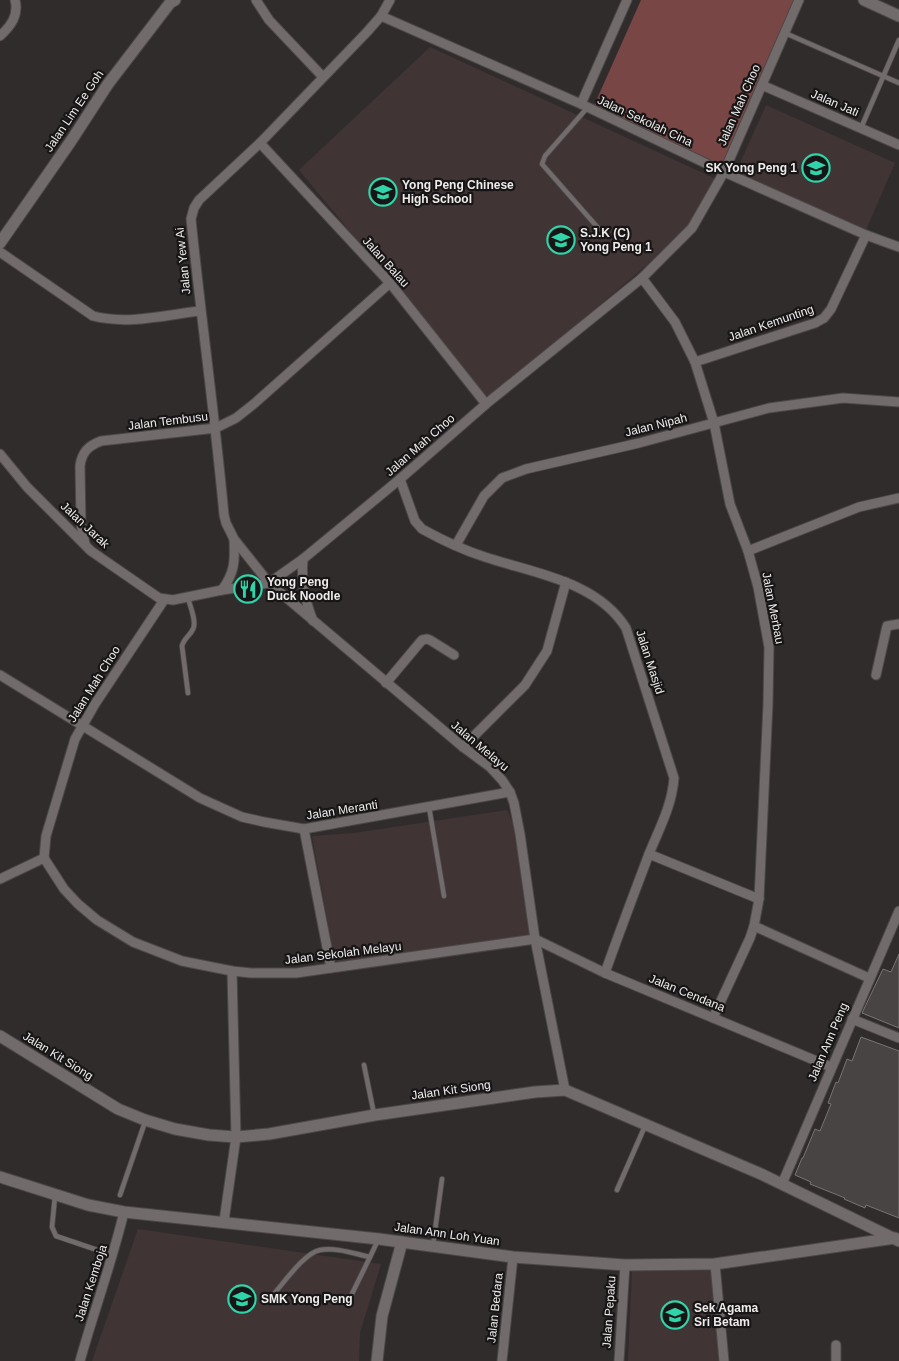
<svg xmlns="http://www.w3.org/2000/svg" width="899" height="1361" font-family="Arial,sans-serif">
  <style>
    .built { fill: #403434 }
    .green { fill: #794646 }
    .building { fill: #494444; stroke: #797474 }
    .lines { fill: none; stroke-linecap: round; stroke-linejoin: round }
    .service-casing { stroke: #4c4847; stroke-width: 6 }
    .minor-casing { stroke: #4c4847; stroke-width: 11 }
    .tertiary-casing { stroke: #4c4847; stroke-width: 13 }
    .service { stroke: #716b6b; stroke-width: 4.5 }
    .minor { stroke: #716b6b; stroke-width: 9 }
    .tertiary { stroke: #716b6b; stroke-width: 11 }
    .labels { text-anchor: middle; stroke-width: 4.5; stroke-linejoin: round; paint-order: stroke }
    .street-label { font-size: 12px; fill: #eeebea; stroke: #171515 }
    .poi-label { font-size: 12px; font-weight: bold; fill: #eeebea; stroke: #171515; text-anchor: start }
  </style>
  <rect width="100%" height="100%" fill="#312c2c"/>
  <g class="built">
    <path d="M430,47l288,133 -30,50 -199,169 -190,-229z"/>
    <path d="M766,105l129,58 -29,67 -130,-58z"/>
    <path d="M507,810l10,23 17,112 -197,28 -25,-137 42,-3z"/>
    <path d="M138,1229l243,35 -21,69 -1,28h-267z"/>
    <path d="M632,1270l85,1 8,90h-97z"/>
  </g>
  <path class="green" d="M641,0h160l-76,170 -133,-60z"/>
  <g class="building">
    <path d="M899,954v74l-37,-15 21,-44 8,3z"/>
    <path d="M861,1037l38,14v167l-33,-13 -1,3 -21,-9 1,-1 -35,-14 1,-2 -16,-7 7,-17h1l12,-29 5,2 11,-27 -3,-1 8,-21 2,1 9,-24 5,2z"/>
  </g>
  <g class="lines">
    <g class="service-casing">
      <g id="service">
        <path d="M785,33l114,50"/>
        <path d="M588,107l-43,49 -3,8 57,65"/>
        <path d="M861,128l38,-88"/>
        <path d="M188,693l-6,-47c2,-8 8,-10 11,-17 4,-7 -3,-23 -5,-31"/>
        <path d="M429,807l15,89"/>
        <path d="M364,1065l10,49"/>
        <path d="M617,1190l28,-64"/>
        <path d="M120,1195l25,-73"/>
        <path d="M55,1196l-3,31 4,9 56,19"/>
        <path d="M433,1245l9,-66"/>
        <path d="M272,1296c11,-12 32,-43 48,-46 16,-3 35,4 50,7l8,-17"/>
        <path d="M348,1302l22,-45"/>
      </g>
    </g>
    <g class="minor-casing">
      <g id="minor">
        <path d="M256,0l13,20 54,57"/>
        <path d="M390,0l-9,16 -14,16 -107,111 -61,57 -5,8 -3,11c10,99 24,197 33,296l2,8 8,16 35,44 194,164 27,20 12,13 8,12 4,11 6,31 15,105 30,151"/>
        <path d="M381,16l200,88 143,68 142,63 33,12"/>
        <path d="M0,36c11,-10 19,-21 15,-36"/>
        <path d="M762,85l137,60"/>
        <path d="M581,104l46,-104"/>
        <path d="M260,143l130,140 96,121"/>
        <path d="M0,252l93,64c35,9 72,-1 107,-5"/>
        <path d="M642,278l33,44 20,40 19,61 16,81 18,47 10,36 11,60 -1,57 -9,195 -5,27 -4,12 -37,80"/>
        <path d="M695,362l120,-39 9,-5 7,-9 35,-74"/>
        <path d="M0,454l27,33 64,64 68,47 14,2 49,-10 47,-7 34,-24 97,-80 86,-75 156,-126 50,-50 32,-56 75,-172"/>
        <path d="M400,479l15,42 7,8c20,11 41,21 63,28 48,16 112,24 141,71l48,150c-2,28 -15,51 -25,76 -15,40 -30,79 -44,119"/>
        <path d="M85,544l-4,-20 -1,-58c2,-14 8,-20 21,-25l115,-13 20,-10 19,-15 135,-120"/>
        <path d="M456,545l28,-49 18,-18 24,-9 113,-26 130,-35 74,-10 56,4"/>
        <path d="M748,551l111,-44 40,-9"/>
        <path d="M303,559c-2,23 2,41 10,62"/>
        <path d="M222,590c13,-18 13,-29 12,-50"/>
        <path d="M0,675l200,123 42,19 22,5 40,7 206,-37"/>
        <path d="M876,675l11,-49 12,-2"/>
        <path d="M386,683l36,-43 5,-1 3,1 24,15"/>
        <path d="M463,747l62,-62 22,-34 19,-69"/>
        <path d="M304,829l27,139"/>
        <path d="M649,854l110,45"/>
        <path d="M44,858l20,31 14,15 19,16 36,22 49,19 50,10 19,2h45l239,-34 70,34 226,94"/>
        <path d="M44,858l2,-22 29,-97 20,-35 69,-104"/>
        <path d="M0,879l44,-21"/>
        <path d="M754,926l115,52"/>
        <path d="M852,1019l47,19"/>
        <path d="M782,1184l117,-273"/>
        <path d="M224,1221l12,-84 -4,-166"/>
        <path d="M715,1264l9,97"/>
        <path d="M836,1345v16"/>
        <path d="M80,1361c14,-50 32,-99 44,-149"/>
        <path d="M502,1361l11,-104"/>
        <path d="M619,1361l6,-96"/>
      </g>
    </g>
    <g class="tertiary-casing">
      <g id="tertiary">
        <path d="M864,0l35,16"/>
        <path d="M0,243l71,-102 37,-57 62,-81 5,-3"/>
        <path d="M0,1036l118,73 27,11 30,9 34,6 27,2 33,-3 106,-19 160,-23 30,-2 196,84 138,67"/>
        <path d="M0,1177l88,28 36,7 255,27 134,18 112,8 90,-1 180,-26"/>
        <path d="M377,1361l5,-45 20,-74"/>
      </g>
    </g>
    <use href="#service" class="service"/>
    <use href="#minor" class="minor"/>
    <use href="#tertiary" class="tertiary"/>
  </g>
  <defs>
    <g id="school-ring" transform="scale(1.4375)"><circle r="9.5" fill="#171515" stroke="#31d4a9" stroke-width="1.5"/><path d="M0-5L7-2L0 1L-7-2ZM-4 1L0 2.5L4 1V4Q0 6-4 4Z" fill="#31d4a9"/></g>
    <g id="restaurant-ring" transform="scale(1.4375)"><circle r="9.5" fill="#171515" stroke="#31d4a9" stroke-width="1.5"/><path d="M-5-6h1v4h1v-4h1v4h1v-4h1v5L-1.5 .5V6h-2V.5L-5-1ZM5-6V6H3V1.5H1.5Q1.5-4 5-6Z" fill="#31d4a9"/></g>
  </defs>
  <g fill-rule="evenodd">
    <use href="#school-ring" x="816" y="168"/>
    <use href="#school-ring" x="383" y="192"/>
    <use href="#school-ring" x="561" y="240"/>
    <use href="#restaurant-ring" x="248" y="589"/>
    <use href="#school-ring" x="242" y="1299"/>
    <use href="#school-ring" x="675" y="1315"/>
  </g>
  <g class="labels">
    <g class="street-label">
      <text transform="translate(835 103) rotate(23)" y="4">Jalan Jati</text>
      <text transform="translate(739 105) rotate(-66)" y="4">Jalan Mah Choo</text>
      <text transform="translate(74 111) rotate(-56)" y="4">Jalan Lim Ee Goh</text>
      <text transform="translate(645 121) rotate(25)" y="4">Jalan Sekolah Cina</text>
      <text transform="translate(183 261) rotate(-96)" y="4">Jalan Yew Ai</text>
      <text transform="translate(386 262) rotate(48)" y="4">Jalan Balau</text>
      <text transform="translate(771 323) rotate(-19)" y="4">Jalan Kemunting</text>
      <text transform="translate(168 421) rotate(-7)" y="4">Jalan Tembusu</text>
      <text transform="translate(656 425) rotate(-14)" y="4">Jalan Nipah</text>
      <text transform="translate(420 445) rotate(-41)" y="4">Jalan Mah Choo</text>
      <text transform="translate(85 525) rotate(43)" y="4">Jalan Jarak</text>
      <text transform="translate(773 608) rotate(79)" y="4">Jalan Merbau</text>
      <text transform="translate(650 662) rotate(72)" y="4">Jalan Masjid</text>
      <text transform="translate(94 684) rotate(-58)" y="4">Jalan Mah Choo</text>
      <text transform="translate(480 746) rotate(40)" y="4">Jalan Melayu</text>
      <text transform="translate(342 810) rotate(-9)" y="4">Jalan Meranti</text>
      <text transform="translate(343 953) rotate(-7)" y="4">Jalan Sekolah Melayu</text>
      <text transform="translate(687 993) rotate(22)" y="4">Jalan Cendana</text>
      <text transform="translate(828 1042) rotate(-67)" y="4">Jalan Ann Peng</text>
      <text transform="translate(58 1056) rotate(32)" y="4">Jalan Kit Siong</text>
      <text transform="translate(451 1090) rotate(-8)" y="4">Jalan Kit Siong</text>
      <text transform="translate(447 1234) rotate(8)" y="4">Jalan Ann Loh Yuan</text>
      <text transform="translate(91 1283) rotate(-72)" y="4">Jalan Kemboja</text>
      <text transform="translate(495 1308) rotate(-84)" y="4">Jalan Bedara</text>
      <text transform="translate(609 1312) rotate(-86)" y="4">Jalan Pepaku</text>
    </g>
    <g class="poi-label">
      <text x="797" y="172" text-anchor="end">SK Yong Peng 1</text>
      <text x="402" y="189">Yong Peng Chinese<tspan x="402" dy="14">High School</tspan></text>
      <text x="580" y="237">S.J.K (C)<tspan x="580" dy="14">Yong Peng 1</tspan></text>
      <text x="267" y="586">Yong Peng<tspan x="267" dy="14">Duck Noodle</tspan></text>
      <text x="261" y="1303">SMK Yong Peng</text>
      <text x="694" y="1312">Sek Agama<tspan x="694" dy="14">Sri Betam</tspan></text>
    </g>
  </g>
</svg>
